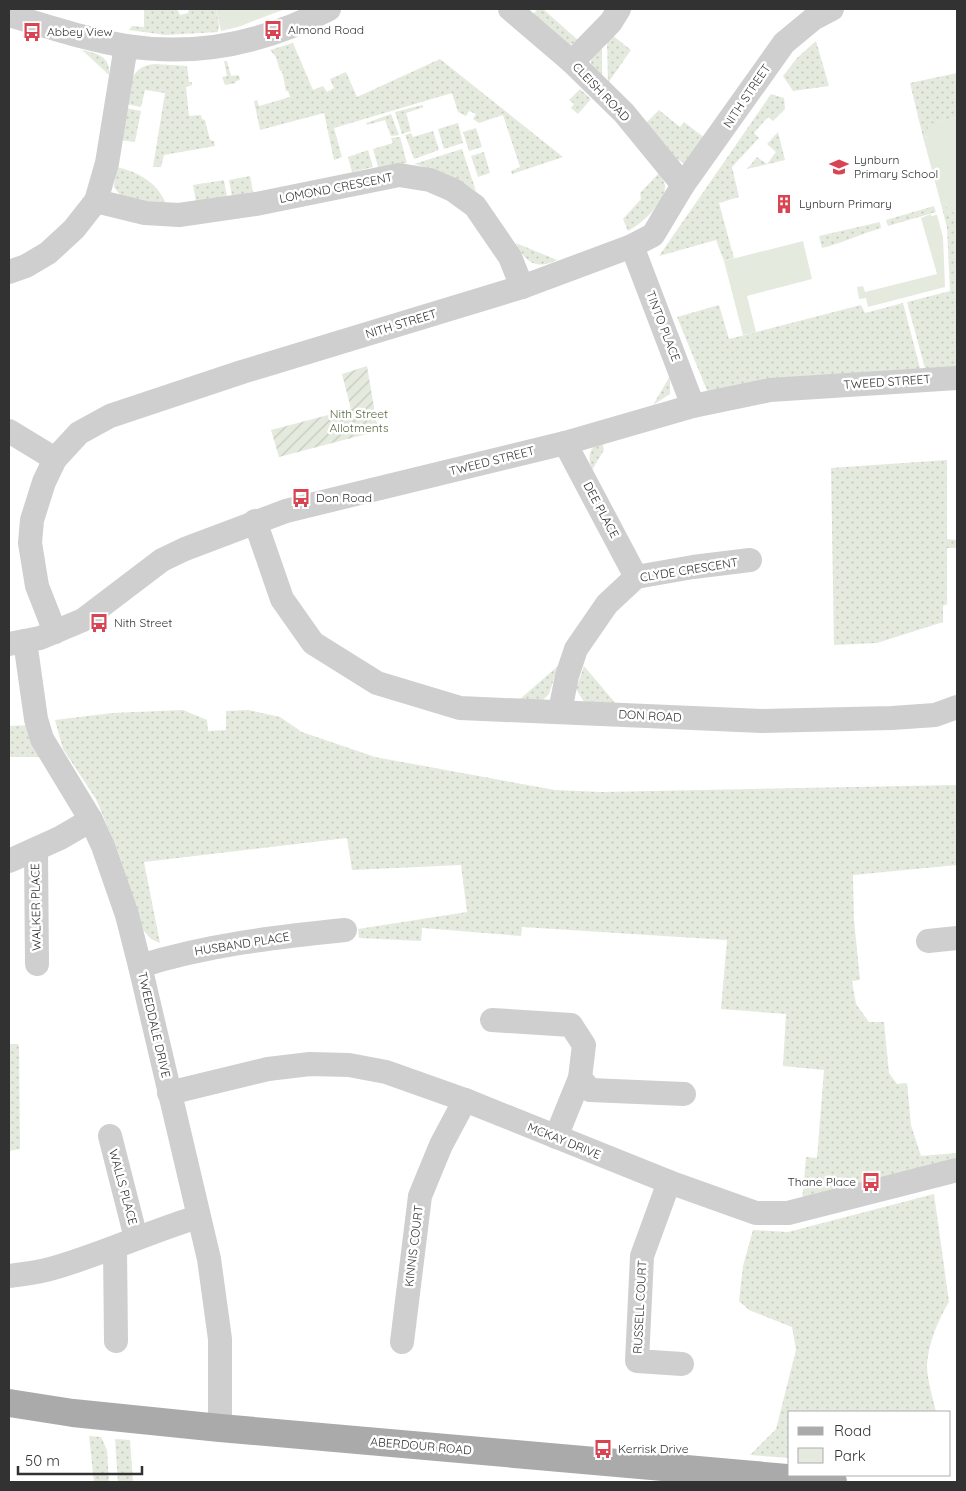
<svg xmlns="http://www.w3.org/2000/svg" width="966" height="1491" font-family="Quicksand,sans-serif">
  <style>
    .grass { fill: url(#grass-dots) }
    .park { fill: #e5eade }
    .garden { fill: url(#garden-furrows) }
    .lines { fill: none; stroke-linecap: round; stroke-linejoin: round }
    .minor { stroke: #cfcfcf; stroke-width: 24 }
    .major { stroke: #aaa; stroke-width: 28 }
    .labels { text-anchor: middle; stroke-width: 5; stroke-linejoin: round; paint-order: stroke }
    .poi-label { font-size: 12px; fill: #323232; stroke: #fff; text-anchor: start }
    .street-label { font-size: 12px; fill: #323232; stroke: #fff }
    .park-label { font-size: 12px; fill: #566b42; stroke: #fff }
  </style>
  <defs>
    <pattern id="grass-dots" width="8" height="8" patternUnits="userSpaceOnUse" patternTransform="scale(1.25)"><rect width="8" height="8" fill="#e5eade"/><path d="M2 2h.1M6 6h.1" fill="none" stroke="#c5c9bf" stroke-width="1.8" stroke-linecap="round"/></pattern>
    <pattern id="garden-furrows" width="10" height="10" patternUnits="userSpaceOnUse" patternTransform="scale(1.25)"><rect width="10" height="10" fill="#e5eade"/><path d="M-1 1l2-2M0 10L10 0M9 11l2-2" fill="none" stroke="#c5c9bf"/></pattern>
  </defs>
  <rect width="100%" height="100%" fill="#fff"/>
  <g class="grass">
    <path d="M144,9h33l3,6 8,-2 1,-4h27l3,16 -1,7 -52,3 -37,-5 3,-4 12,1z"/>
    <path d="M538,9h5l36,32 -10,4 -36,-31z"/>
    <path d="M612,35l19,15 -23,33 -1,-44z"/>
    <path d="M816,41l13,45 -36,5 -10,-15 14,-18z"/>
    <path d="M293,43l20,47 10,-4 4,6 7,-4 -4,-9 16,-7 11,25 83,-38 123,98 -51,17 -1,-3 9,-4 -17,-52 -24,8 -6,-4 3,-5 -7,-3 -3,5 -8,-4 -6,-19 -118,35 8,29 -8,3 -10,-47 -64,17 -6,-29 3,-1 2,6 31,-9 -2,-6h-2l-4,-20h-2l-4,-14 -6,-7z"/>
    <path d="M602,46v31l-11,-13v-4z"/>
    <path d="M82,50c15,3 29,7 27,25z"/>
    <path d="M224,61h3l4,15 8,-1 1,5 -4,1v2l-11,2 -3,-8 5,-1z"/>
    <path d="M155,64l32,2 2,16h3v3l-6,2 3,29 12,-1 1,4 3,1 5,20 4,1 1,5 -51,9 -3,12h-8l12,-74 -20,-3 -4,17 -15,-3c4,-20 4,-38 29,-40z"/>
    <path d="M957,73v44l-29,8 2,11 -7,1 -13,-54z"/>
    <path d="M580,89l11,10 -13,15 -7,-6 3,-4 -5,-4z"/>
    <path d="M771,94l13,4 1,11 -12,12 -5,-4 -14,16 5,5 -27,29 7,30 -20,6 15,55 -10,3 -8,-21 -57,16z"/>
    <path d="M422,105l2,2 -18,6 5,18 -9,3 -7,-22z"/>
    <path d="M126,108l15,3 -6,31 -15,-2z"/>
    <path d="M659,110l21,17 4,-5 26,20 -26,21 -6,-3 -33,-36z"/>
    <path d="M391,114l8,21 -8,1 -6,-16 -18,5 -1,-2z"/>
    <path d="M458,123l5,20 -19,6 -6,-20z"/>
    <path d="M476,128l6,19 -13,4 -6,-19z"/>
    <path d="M433,131l6,19 -25,9 -9,-24 6,-2 2,4z"/>
    <path d="M778,132l7,28 -38,9 10,-12 10,7 9,-12 -9,-8z"/>
    <path d="M400,137l7,26 -29,4 -5,-18 20,-6 -2,-5z"/>
    <path d="M462,149l14,42 -34,-19 -28,-8z"/>
    <path d="M368,150l5,17 -21,5 -4,-15z"/>
    <path d="M484,152l6,21 -12,4 -7,-21z"/>
    <path d="M116,167c20,4 41,15 49,35l-22,-1 -23,-6 -6,-8z"/>
    <path d="M659,173c3,4 6,9 6,14 1,15 -25,38 -37,44l-5,-12 18,-20 -1,-6z"/>
    <path d="M250,176l3,16 -21,4 -3,-16z"/>
    <path d="M224,180l3,17 -31,5 -3,-17z"/>
    <path d="M946,203l3,10 8,-2v160l-31,1 -19,-70 43,-11 -3,-63 -6,-24z"/>
    <path d="M934,206l2,6 -48,14 -2,-6z"/>
    <path d="M880,222l1,6c-21,6 -38,15 -59,20l-3,-12z"/>
    <path d="M516,243l41,17c-20,10 -32,3 -41,-17z"/>
    <path d="M903,303l18,69 -213,21 -31,-76 42,-12 10,34 132,-34 4,8z"/>
    <path d="M670,376v18l-17,11z"/>
    <path d="M602,440l2,10 -12,20c-5,-13 -3,-23 10,-30z"/>
    <path d="M947,460v79l10,1v8h-10v56l-4,2v16l-66,21 -43,2 -3,-177z"/>
    <path d="M558,666l-9,28 -7,7 -22,-2z"/>
    <path d="M584,666l33,39 -33,-3 -8,-13z"/>
    <path d="M183,710l24,10 1,11 18,-1v-19l22,-1 32,7 22,15 73,25 180,33 46,2 356,-7v80l-104,10 1,45 6,60 -8,1 4,23 13,18h15l5,51 8,11 10,-1 4,42 10,31 36,-3v8l-155,41 4,-45 11,1 7,-88 -41,-4 3,-52 -65,-5 6,-69 -205,-13 -1,9 -99,-8 -1,13 -62,-3 -1,-9 109,-17 -6,-47 -109,5 -5,-32 -203,24 16,81 -9,-4 -8,-9 -26,-81 -21,-50 -33,-50 -8,-29 57,-7z"/>
    <path d="M29,725l14,32h-34v-31z"/>
    <path d="M9,1044h9l1,3 1,102 -11,2z"/>
    <path d="M934,1194l15,108c-11,18 -21,42 -22,63 0,15 6,33 9,47h-146v46l-40,-3 26,-26 20,-79 -4,-23 -43,-17 -10,-9 4,-35 10,-36 35,2z"/>
    <path d="M89,1436l12,1 6,13 2,32h-15z"/>
    <path d="M115,1439l15,1 3,42h-15z"/>
  </g>
  <g class="park">
    <path d="M216,9h69l-47,18 -17,4z"/>
    <path d="M957,117v94l-8,2 -3,-10 -5,1 -18,-67 7,-1 -3,-11z"/>
    <path d="M931,214v2l6,-1 6,22 2,50 -77,20 -2,-9 -7,1 -2,-12 6,-1 2,6 72,-18 -16,-56z"/>
    <path d="M803,241l9,38 -65,17 9,36 -13,3 -19,-74z"/>
  </g>
  <path class="garden" d="M367,366l11,65 -99,26 -8,-27 80,-21 -9,-35z"/>
  <g class="lines">
    <g class="minor">
      <path d="M510,9l62,53 52,51 59,72"/>
      <path d="M9,15c38,11 78,25 118,31 71,11 139,-4 202,-37"/>
      <path d="M572,62l39,-40 8,-13"/>
      <path d="M96,201l49,12 34,2 77,-11 143,-29 31,5 23,10 22,16 35,51 12,30"/>
      <path d="M632,246l61,160"/>
      <path d="M9,272l17,-6 22,-13 26,-24 22,-28 11,-38 19,-117"/>
      <path d="M9,431l46,28"/>
      <path d="M565,443l71,134"/>
      <path d="M255,521l27,78 31,44 64,40 83,25 302,13 130,-3 43,-3 22,-8"/>
      <path d="M55,632l-18,-46 -7,-43 2,-23 12,-38 11,-23 24,-26 31,-17 132,-44 280,-85 110,-41 21,-11 30,-50 101,-142 29,-24 19,-10"/>
      <path d="M25,641l11,78 6,20 49,81 12,26 24,69 13,51 69,293 11,80v89"/>
      <path d="M9,644l31,-6 43,-18 79,-60 23,-11 101,-38 279,-68 128,-37 77,-16 187,-12"/>
      <path d="M560,711l7,-35 9,-27 31,-45 29,-27 57,-10 57,-7"/>
      <path d="M36,850l1,114"/>
      <path d="M9,861l51,-23 31,-18"/>
      <path d="M928,941l29,-3"/>
      <path d="M140,966c67,-21 135,-29 205,-36"/>
      <path d="M492,1020l79,5 13,20 -4,33 10,12 94,4"/>
      <path d="M169,1093l99,-24 42,-5 39,1 37,7 79,28 204,82 87,31h32l169,-43"/>
      <path d="M110,1136l26,102"/>
      <path d="M556,1137l24,-59"/>
      <path d="M669,1182l-27,74 -5,105 45,3"/>
      <path d="M115,1248l1,93"/>
      <path d="M9,1276c13,-2 28,-3 41,-7 51,-14 98,-37 148,-52"/>
      <path d="M402,1342l18,-146 21,-51 24,-45"/>
    </g>
    <path class="major" d="M9,1403l64,10 147,15 613,54"/>
  </g>
  <defs>
    <g id="bus-bare" transform="scale(1.5)"><path d="M-5-6H5V4H4V6H2V4H-2V6H-4V4H-5ZM-3.5-4V0h7V-4ZM-3.5 1.2v1.5H-2V1.2ZM2 1.2v1.5H3.5V1.2Z" fill="#d84452" stroke="#fff" stroke-width="2.5" paint-order="stroke"/></g>
    <g id="school-bare" transform="scale(1.5)"><path d="M0-5L7-2L0 1L-7-2ZM-4 1L0 2.5L4 1V4Q0 6-4 4Z" fill="#d84452" stroke="#fff" stroke-width="2.5" paint-order="stroke"/></g>
    <g id="building-bare" transform="scale(1.5)"><path d="M-4-6H4V6H1V3H-1V6H-4ZM-2.5-4.3h1.7v1.8h-1.7ZM.8-4.3h1.7v1.8H.8ZM-2.5-1h1.7V.8h-1.7ZM.8-1h1.7V.8H.8Z" fill="#d84452" stroke="#fff" stroke-width="2.5" paint-order="stroke"/></g>
  </defs>
  <g fill-rule="evenodd">
    <use href="#bus-bare" x="273" y="30"/>
    <use href="#bus-bare" x="32" y="32"/>
    <use href="#school-bare" x="839" y="167"/>
    <use href="#building-bare" x="784" y="204"/>
    <use href="#bus-bare" x="301" y="498"/>
    <use href="#bus-bare" x="99" y="623"/>
    <use href="#bus-bare" x="871" y="1182"/>
    <use href="#bus-bare" x="603" y="1449"/>
  </g>
  <g class="labels">
    <g class="poi-label">
      <text x="288" y="34">Almond Road</text>
      <text x="47" y="36">Abbey View</text>
      <text x="854" y="164">Lynburn<tspan x="854" dy="14">Primary School</tspan></text>
      <text x="799" y="208">Lynburn Primary</text>
      <text x="316" y="502">Don Road</text>
      <text x="114" y="627">Nith Street</text>
      <text x="856" y="1186" text-anchor="end">Thane Place</text>
      <text x="618" y="1453">Kerrisk Drive</text>
    </g>
    <g class="street-label">
      <text transform="translate(601 92) rotate(46)" y="4">CLEISH ROAD</text>
      <text transform="translate(747 96) rotate(-56)" y="4">NITH STREET</text>
      <text transform="translate(336 188) rotate(-11)" y="4">LOMOND CRESCENT</text>
      <text transform="translate(401 324) rotate(-17)" y="4">NITH STREET</text>
      <text transform="translate(663 326) rotate(69)" y="4">TINTO PLACE</text>
      <text transform="translate(887 382) rotate(-4)" y="4">TWEED STREET</text>
      <text transform="translate(492 461) rotate(-14)" y="4">TWEED STREET</text>
      <text transform="translate(601 510) rotate(62)" y="4">DEE PLACE</text>
      <text transform="translate(689 570) rotate(-9)" y="4">CLYDE CRESCENT</text>
      <text transform="translate(650 716) rotate(3)" y="4">DON ROAD</text>
      <text transform="translate(36 907) rotate(-91)" y="4">WALKER PLACE</text>
      <text transform="translate(242 944) rotate(-9)" y="4">HUSBAND PLACE</text>
      <text transform="translate(154 1025) rotate(77)" y="4">TWEEDDALE DRIVE</text>
      <text transform="translate(564 1141) rotate(22)" y="4">MCKAY DRIVE</text>
      <text transform="translate(123 1187) rotate(75)" y="4">WALLS PLACE</text>
      <text transform="translate(414 1246) rotate(-83)" y="4">KINNIS COURT</text>
      <text transform="translate(640 1307) rotate(-87)" y="4">RUSSELL COURT</text>
      <text transform="translate(421 1446) rotate(5)" y="4">ABERDOUR ROAD</text>
    </g>
    <g class="park-label">
      <text x="359" y="418">Nith Street<tspan x="359" dy="14">Allotments</tspan></text>
    </g>
  </g>
  <rect width="966" height="1491" fill="none" stroke="#323232" stroke-width="20"/>
  <rect x="788" y="1411" width="162" height="65" fill="#ffffff" stroke="#adadad"/>
  <rect x="798" y="1427" width="25" height="8" fill="#aaaaaa" stroke="#adadad"/>
  <text x="834" y="1436" font-size="15" fill="#323232">Road</text>
  <rect x="798" y="1448" width="25" height="15" fill="#e5eade" stroke="#adadad"/>
  <text x="834" y="1461" font-size="15" fill="#323232">Park</text>
  <path d="M18 1466v8h124v-8" fill="none" stroke="#323232" stroke-width="2.5"/>
  <text x="25" y="1466" font-size="15" fill="#323232" stroke="#ffffff" stroke-width="4" paint-order="stroke">50 m</text>
</svg>
